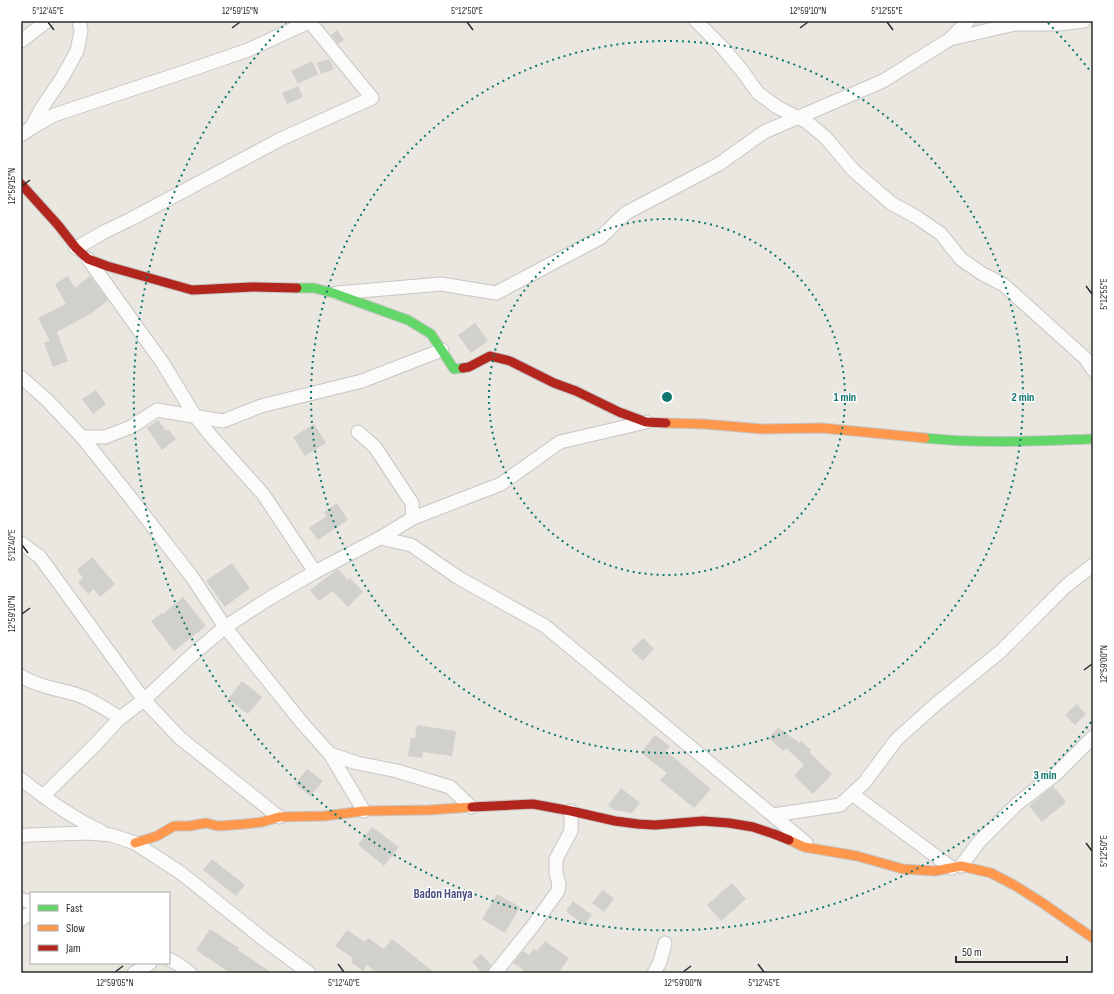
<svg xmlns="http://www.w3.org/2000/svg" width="1114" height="994" font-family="'Sofia Sans Condensed',sans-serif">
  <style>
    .building { fill: #d2d0cb }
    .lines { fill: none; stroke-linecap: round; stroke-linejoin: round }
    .street-casing { stroke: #c6c6c6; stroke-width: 15 }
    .fast-casing { stroke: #c6c6c6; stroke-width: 11 }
    .slow-casing { stroke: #c6c6c6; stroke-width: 11 }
    .jam-casing { stroke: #c6c6c6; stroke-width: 11 }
    .street { stroke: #fcfbfa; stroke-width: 13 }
    .fast { stroke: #63d668; stroke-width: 9 }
    .slow { stroke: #ff974d; stroke-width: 9 }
    .jam { stroke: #b3261e; stroke-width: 9 }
    .ticks { fill: none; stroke: #2b2b2b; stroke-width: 1.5 }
    .ring { fill: none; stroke: #0f766e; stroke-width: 2; stroke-dasharray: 2 4 }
    .labels { text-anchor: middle; stroke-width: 3; stroke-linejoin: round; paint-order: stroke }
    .quarter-label { font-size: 13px; font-weight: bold; fill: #4a4d7c; stroke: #fff }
    .centre { fill: #0f766e; stroke: #fff; stroke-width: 2 }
    .ring-label { font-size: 12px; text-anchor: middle; font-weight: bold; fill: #0f766e; stroke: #fff; stroke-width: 3; stroke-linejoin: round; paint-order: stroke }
    .neatline { fill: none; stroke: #2b2b2b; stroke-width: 1.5 }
    .ticks-label { font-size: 10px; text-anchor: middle; fill: #2b2b2b }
  </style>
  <rect width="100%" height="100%" fill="#e9e7e0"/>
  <g class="building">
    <path d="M337,30l7,10 -6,4 -7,-9z"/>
    <path d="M329,59l5,10 -13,5 -4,-11z"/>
    <path d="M312,61l6,13 -20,10 -7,-13z"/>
    <path d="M298,86l5,11 -16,7 -5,-11z"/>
    <path d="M68,276l7,12 15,-12 18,24 -16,13 -35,19 11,29 -15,6 -9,-24 6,-2 -12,-23 28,-14 -11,-20z"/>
    <path d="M475,323l13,18 -17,12 -13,-18z"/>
    <path d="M96,390l10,14 -13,10 -11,-15z"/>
    <path d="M158,420l8,11 3,-1 7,9 -14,11 -15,-22z"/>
    <path d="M314,424l12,19 -21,13 -12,-19z"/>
    <path d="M337,503l11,17 -30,20 -9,-12 18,-12 -3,-4z"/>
    <path d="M92,557l23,27 -15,13 -6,-8 -6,5 -10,-12 5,-4 -6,-8z"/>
    <path d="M232,563l18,25 -25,19 -19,-26z"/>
    <path d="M338,569l10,11 2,-2 13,14 -15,15 -16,-16 -13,10 -9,-11z"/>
    <path d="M183,597l23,29 -32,25 -23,-30 11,-8 1,1z"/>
    <path d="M643,638l11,11 -11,12 -12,-11z"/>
    <path d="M242,681l20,16 -14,17 -20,-15z"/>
    <path d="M1077,704l9,10 -11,11 -10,-10z"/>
    <path d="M417,725l39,6 -4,25 -29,-4 -1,6 -14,-2 3,-18h4z"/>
    <path d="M778,727l21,16 2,-2 10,9 -2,2 23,22 -19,20 -19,-18 10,-11 -18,-17 -3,3 -14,-13z"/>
    <path d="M655,735l15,11 -4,5 45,38 -17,19 -34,-28 7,-7 -26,-20z"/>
    <path d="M307,769l16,12 -13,15 -15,-12z"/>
    <path d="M1053,786l13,16 -24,20 -13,-16z"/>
    <path d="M621,788l19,15 -8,10 -18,-3 -6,-5z"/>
    <path d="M372,827l27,20 -15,19 -26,-21z"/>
    <path d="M212,859l33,26 -9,11 -33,-26z"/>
    <path d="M732,883l14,16 -25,22 -14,-16z"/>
    <path d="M603,890l11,9 -10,13 -12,-9z"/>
    <path d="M497,894l23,13 -15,26 -23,-14z"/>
    <path d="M573,901l19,14 -8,10 -18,-14z"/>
    <path d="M210,929l29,19 -1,2 34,23h-42l-34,-23z"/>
    <path d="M347,930l18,12 3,-4 16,11 8,-10 43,34h-58l-10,-8 -4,6 -12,-9 2,-4 -18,-12z"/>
    <path d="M545,941l24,17 -11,15h-30l-15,-10 10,-12 6,4 4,-6 4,2z"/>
    <path d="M481,954l10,11 -5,8h-4l-10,-11z"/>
  </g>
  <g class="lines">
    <g class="street-casing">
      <g id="street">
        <path d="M696,21l27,27 20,24 15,21 19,14 30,15 19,16 27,32 38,33 27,15 23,16 20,25 20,14 23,12 82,74 7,11"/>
        <path d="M950,39l65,-15h45l24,-3"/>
        <path d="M21,41l26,-20"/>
        <path d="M31,128l10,-19 21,-31 15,-27 4,-20 -2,-10"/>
        <path d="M21,135l10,-7 23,-13 136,-45 58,-20 63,-29"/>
        <path d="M76,248l30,-17 25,-12 150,-80 91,-41 -63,-77"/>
        <path d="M88,259l74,103 33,54 17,21 51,57 52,78"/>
        <path d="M337,293l104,-9 55,9 104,-55 26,-25 93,-49 45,-32 119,-51 67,-42 18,-18"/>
        <path d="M21,377l26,23 35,37 48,60 62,80 33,50 78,97 27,30 34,57"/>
        <path d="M358,432l17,15 37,56 1,15"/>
        <path d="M82,437h23l26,-10 26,-17 66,11 38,-15 101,-25 80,-31"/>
        <path d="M380,538l33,-20 88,-34 59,-42 86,-20"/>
        <path d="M21,543l19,14 104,143 36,38 99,79"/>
        <path d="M21,676c16,10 36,13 54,18 16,5 31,15 45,24"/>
        <path d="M330,754l27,9 40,8 53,16 21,20"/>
        <path d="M21,779c25,20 51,39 80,52"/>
        <path d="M852,794l100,74"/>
        <path d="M43,796l50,-49 27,-29 24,-18 48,-45 33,-28 45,-29 45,-26 65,-34 31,7 48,33 86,48 261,217"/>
        <path d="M773,815l67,-10 24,-22 33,-44 38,-34 66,-54 65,-65 27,-21"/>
        <path d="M21,836l8,-1 59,-2 23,2 24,8 46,30 81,65 47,35"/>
        <path d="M961,866l18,-24 39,-39 38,-29 37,-37"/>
        <path d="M21,900l10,1"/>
        <path d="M21,920l10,-8"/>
        <path d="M169,959l9,5 12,9"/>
        <path d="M134,973l12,-7 4,-3"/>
        <path d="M495,973l37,-46 26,-36 1,-7 -3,-11v-14l15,-28v-20"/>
        <path d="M654,973l6,-11 5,-19"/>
      </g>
    </g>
    <g class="fast-casing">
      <g id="fast">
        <path d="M297,288h17l19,5 75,27 23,14 23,35 9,-1"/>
        <path d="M925,438c56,6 112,3 168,1"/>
      </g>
    </g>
    <g class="slow-casing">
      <g id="slow">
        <path d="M666,423l38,1 58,5 60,-1 103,10"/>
        <path d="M789,840l15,7 53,9 46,13 32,2 26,-5 30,7 23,12 27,17 52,36"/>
        <path d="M135,843l22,-7 17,-10h15l17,-3 12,3 27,-2 17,-2 17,-5 45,-1 40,-5 66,-1 42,-3"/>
      </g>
    </g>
    <g class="jam-casing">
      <g id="jam">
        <path d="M21,184l37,41 18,23 12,11 19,7 85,24 60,-3 45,1"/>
        <path d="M463,368l6,-1 21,-11 20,5 44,22 22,8 43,21 27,10 20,1"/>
        <path d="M472,807l61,-3 38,7 44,10 23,3 17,1 48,-4 26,2 24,4 21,7 15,6"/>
      </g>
    </g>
    <use href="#street" class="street"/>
    <use href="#fast" class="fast"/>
    <use href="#slow" class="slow"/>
    <use href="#jam" class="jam"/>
  </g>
  <path class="ticks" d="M48,22l6,8M467,22l6,8M887,22l6,8M232,28l8,-6M800,28l8,-6M22,186l8,-6M1086,286l6,8M22,545l6,8M22,614l8,-6M1084,670l8,-6M1086,843l6,8M338,964l6,8M758,964l6,8M115,972l8,-6M683,972l8,-6"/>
  <g class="ring">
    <circle cx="667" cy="397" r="178"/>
    <circle cx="667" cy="397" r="356"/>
    <path d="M1091 722A534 534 0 1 1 286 23M1048 23A534 534 0 0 1 1091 72"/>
  </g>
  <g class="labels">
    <g class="quarter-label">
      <text x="443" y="898">Badon Hanya</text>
    </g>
  </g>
  <circle cx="667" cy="397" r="6" class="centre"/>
  <g class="ring-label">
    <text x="845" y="401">1 min</text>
    <text x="1023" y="401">2 min</text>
    <text x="1045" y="779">3 min</text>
  </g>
  <rect width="1114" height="994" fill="none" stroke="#ffffff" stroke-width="44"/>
  <rect x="30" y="892" width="140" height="72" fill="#ffffff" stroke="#aaaaaa"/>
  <rect x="38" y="905" width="20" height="6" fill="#63d668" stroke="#aaaaaa"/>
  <text x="66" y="912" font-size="12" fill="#2b2b2b">Fast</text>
  <rect x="38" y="925" width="20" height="6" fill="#ff974d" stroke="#aaaaaa"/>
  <text x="66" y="932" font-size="12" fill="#2b2b2b">Slow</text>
  <rect x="38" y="945" width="20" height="6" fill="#b3261e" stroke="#aaaaaa"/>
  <text x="66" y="952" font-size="12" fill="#2b2b2b">Jam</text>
  <path d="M956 956v6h111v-6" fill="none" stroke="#2b2b2b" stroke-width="2"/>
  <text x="962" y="956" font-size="12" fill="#2b2b2b" stroke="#ffffff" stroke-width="3" paint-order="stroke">50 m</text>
  <rect x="22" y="22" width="1070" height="950" class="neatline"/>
  <g class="ticks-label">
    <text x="48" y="14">5°12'45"E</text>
    <text x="240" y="14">12°59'15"N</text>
    <text x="467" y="14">5°12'50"E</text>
    <text x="808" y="14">12°59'10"N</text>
    <text x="887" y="14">5°12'55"E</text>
    <text transform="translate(11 186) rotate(-90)" y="4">12°59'15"N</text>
    <text transform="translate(1103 294) rotate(-90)" y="4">5°12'55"E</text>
    <text transform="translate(11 545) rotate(-90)" y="4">5°12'40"E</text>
    <text transform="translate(11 614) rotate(-90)" y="4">12°59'10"N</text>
    <text transform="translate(1103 664) rotate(-90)" y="4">12°59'00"N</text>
    <text transform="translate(1103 851) rotate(-90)" y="4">5°12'50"E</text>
    <text x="115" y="986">12°59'05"N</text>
    <text x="344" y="986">5°12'40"E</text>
    <text x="683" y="986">12°59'00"N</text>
    <text x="764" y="986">5°12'45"E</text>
  </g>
</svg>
